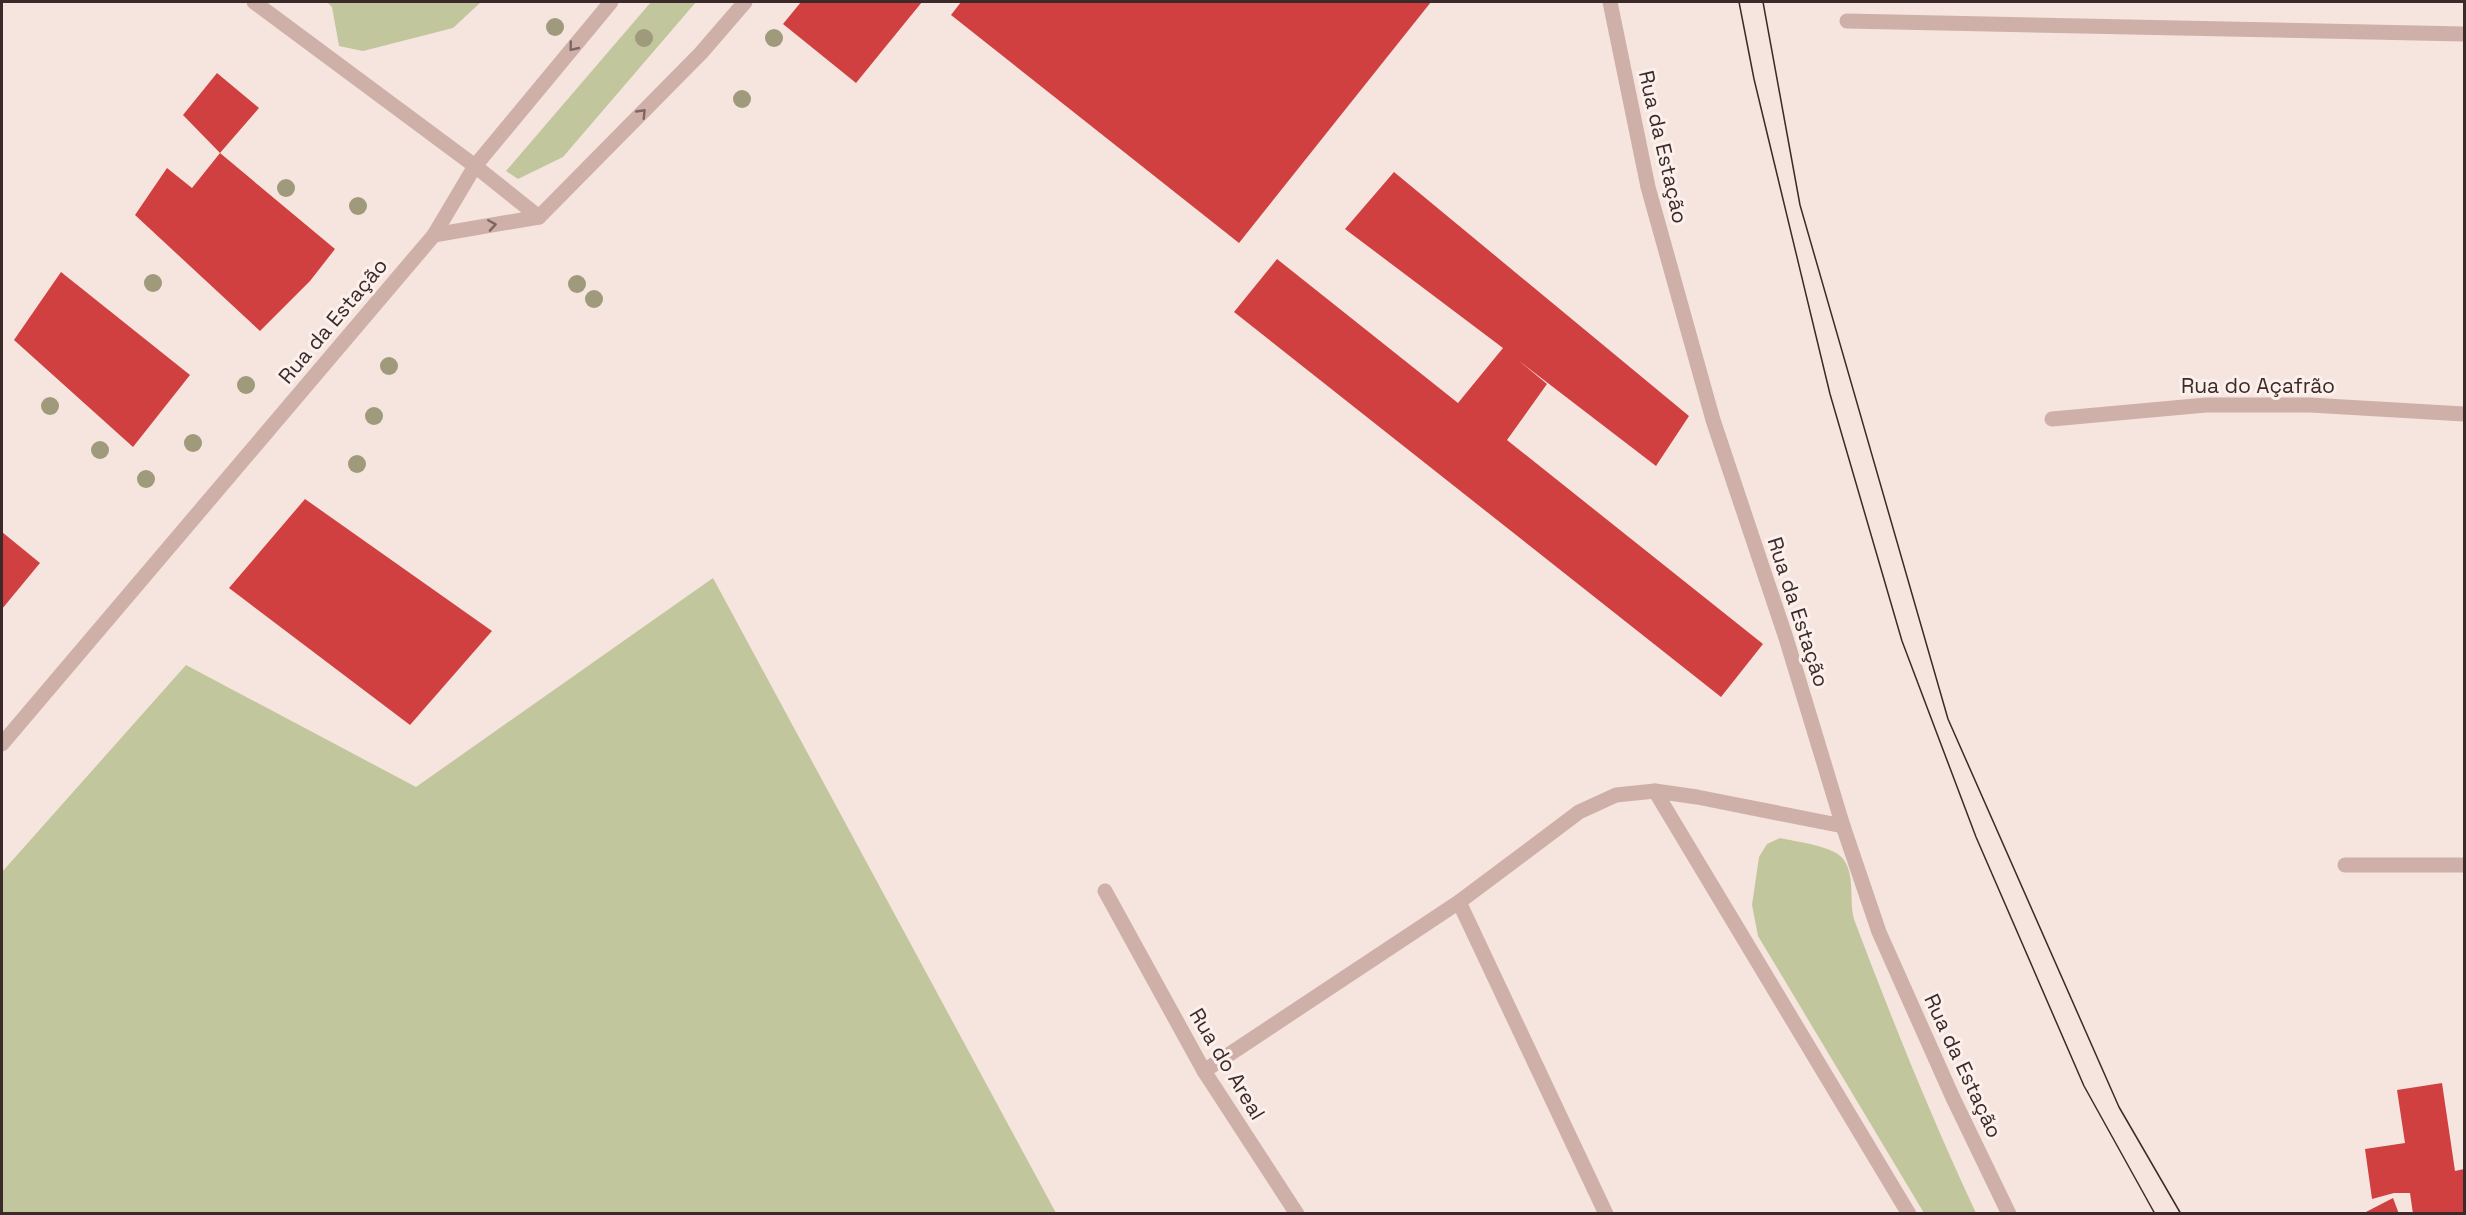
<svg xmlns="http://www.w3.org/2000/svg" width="2466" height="1215" font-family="'Space Grotesk',sans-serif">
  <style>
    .green { fill: #c2c69c }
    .building { fill: #d14041 }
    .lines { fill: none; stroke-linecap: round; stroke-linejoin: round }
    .street { stroke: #cfb0a9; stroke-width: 15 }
    .tram { stroke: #3b2a29; stroke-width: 1.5 }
    .tree { fill: #9e9a7b }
    .oneway { stroke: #7e6663 }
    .labels { text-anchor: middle; stroke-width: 6; stroke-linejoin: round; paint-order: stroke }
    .street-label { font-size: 21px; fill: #3b2a29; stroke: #fcf0ec }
  </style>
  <rect width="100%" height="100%" fill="#f5e5de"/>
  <g class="green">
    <path d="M327,2h154l-28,26 -90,23 -24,-5 -7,-39z"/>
    <path d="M651,2h45l-133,155 -45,22 -12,-8z"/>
    <path d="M713,578l343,635h-1054v-341l184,-207 230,122z"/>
    <path d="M1780,838c17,4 55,8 64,22 12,18 4,42 11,62 37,98 77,197 121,291h-52l-166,-277 -6,-31 7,-48 8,-13z"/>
  </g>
  <g class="building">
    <path d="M801,2h121l-66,81 -73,-59z"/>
    <path d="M961,2h470l-192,241 -288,-228z"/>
    <path d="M217,73l42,35 -39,45 115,96 -25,32 -50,50 -125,-116 32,-47 25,20 28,-35 -37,-38z"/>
    <path d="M1394,172l295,244 -33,50 -137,-105 28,23 -40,56 256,204 -42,53 -487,-385 43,-53 181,144 45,-55 -158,-119z"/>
    <path d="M61,272l129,103 -57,72 -119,-107z"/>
    <path d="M305,499l187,132 -82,94 -181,-137z"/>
    <path d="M2,532l38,31 -38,46z"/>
    <path d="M2442,1083l13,88 9,-2v45h-51l-3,-21h-16l-22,6 -7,-50 40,-6 -8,-53z"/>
    <path d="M2393,1198l6,16h-37z"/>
  </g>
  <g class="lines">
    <g class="street">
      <path d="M254,2l221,164 64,51"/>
      <path d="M1610,2l38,185 65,233 73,218 57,188 36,106 74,166 56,116"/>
      <path d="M1847,21l617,13"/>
      <path d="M434,235l105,-18 162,-164 44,-51"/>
      <path d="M2052,419l154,-14h104l154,9"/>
      <path d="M2,744l432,-509 41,-69 136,-164"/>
      <path d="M1655,791l254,423"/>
      <path d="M2345,865h119"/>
      <path d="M1105,891l99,180 93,143"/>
      <path d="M1459,902l147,312"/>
      <path d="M1204,1071l255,-169 120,-90 37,-17 39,-4 42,6 146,29"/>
    </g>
    <g class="tram">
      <path d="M1739,2l15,77 76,315 72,247 74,196 108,249 71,128"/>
      <path d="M1763,2l37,203 148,514 171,388 62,107"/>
    </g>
  </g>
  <g class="tree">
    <circle cx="555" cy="27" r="9"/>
    <circle cx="644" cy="38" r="9"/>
    <circle cx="774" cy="38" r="9"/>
    <circle cx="742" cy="99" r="9"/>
    <circle cx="286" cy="188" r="9"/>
    <circle cx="358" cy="206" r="9"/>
    <circle cx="153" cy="283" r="9"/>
    <circle cx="577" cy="284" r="9"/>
    <circle cx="594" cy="299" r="9"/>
    <circle cx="389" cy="366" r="9"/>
    <circle cx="246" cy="385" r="9"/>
    <circle cx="50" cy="406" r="9"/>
    <circle cx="374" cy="416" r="9"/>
    <circle cx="193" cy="443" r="9"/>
    <circle cx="100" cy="450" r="9"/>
    <circle cx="357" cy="464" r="9"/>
    <circle cx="146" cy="479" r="9"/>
  </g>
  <defs><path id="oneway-chevron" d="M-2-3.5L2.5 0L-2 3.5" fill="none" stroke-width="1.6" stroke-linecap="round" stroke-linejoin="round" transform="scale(1.5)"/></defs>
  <g class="oneway">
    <use href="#oneway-chevron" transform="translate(573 47) rotate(129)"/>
    <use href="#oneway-chevron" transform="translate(642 113) rotate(-46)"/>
    <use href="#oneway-chevron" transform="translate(492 225) rotate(-9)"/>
  </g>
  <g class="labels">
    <g class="street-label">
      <text transform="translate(1663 147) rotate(77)" y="7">Rua da Estação</text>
      <text transform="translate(333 321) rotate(-50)" y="7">Rua da Estação</text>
      <text x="2258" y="393">Rua do Açafrão</text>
      <text transform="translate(1798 612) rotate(72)" y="7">Rua da Estação</text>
      <text transform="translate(1227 1064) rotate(59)" y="7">Rua do Areal</text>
      <text transform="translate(1963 1066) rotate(65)" y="7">Rua da Estação</text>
    </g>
  </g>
  <rect width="2466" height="1215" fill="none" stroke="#3b2a29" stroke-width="6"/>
</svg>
